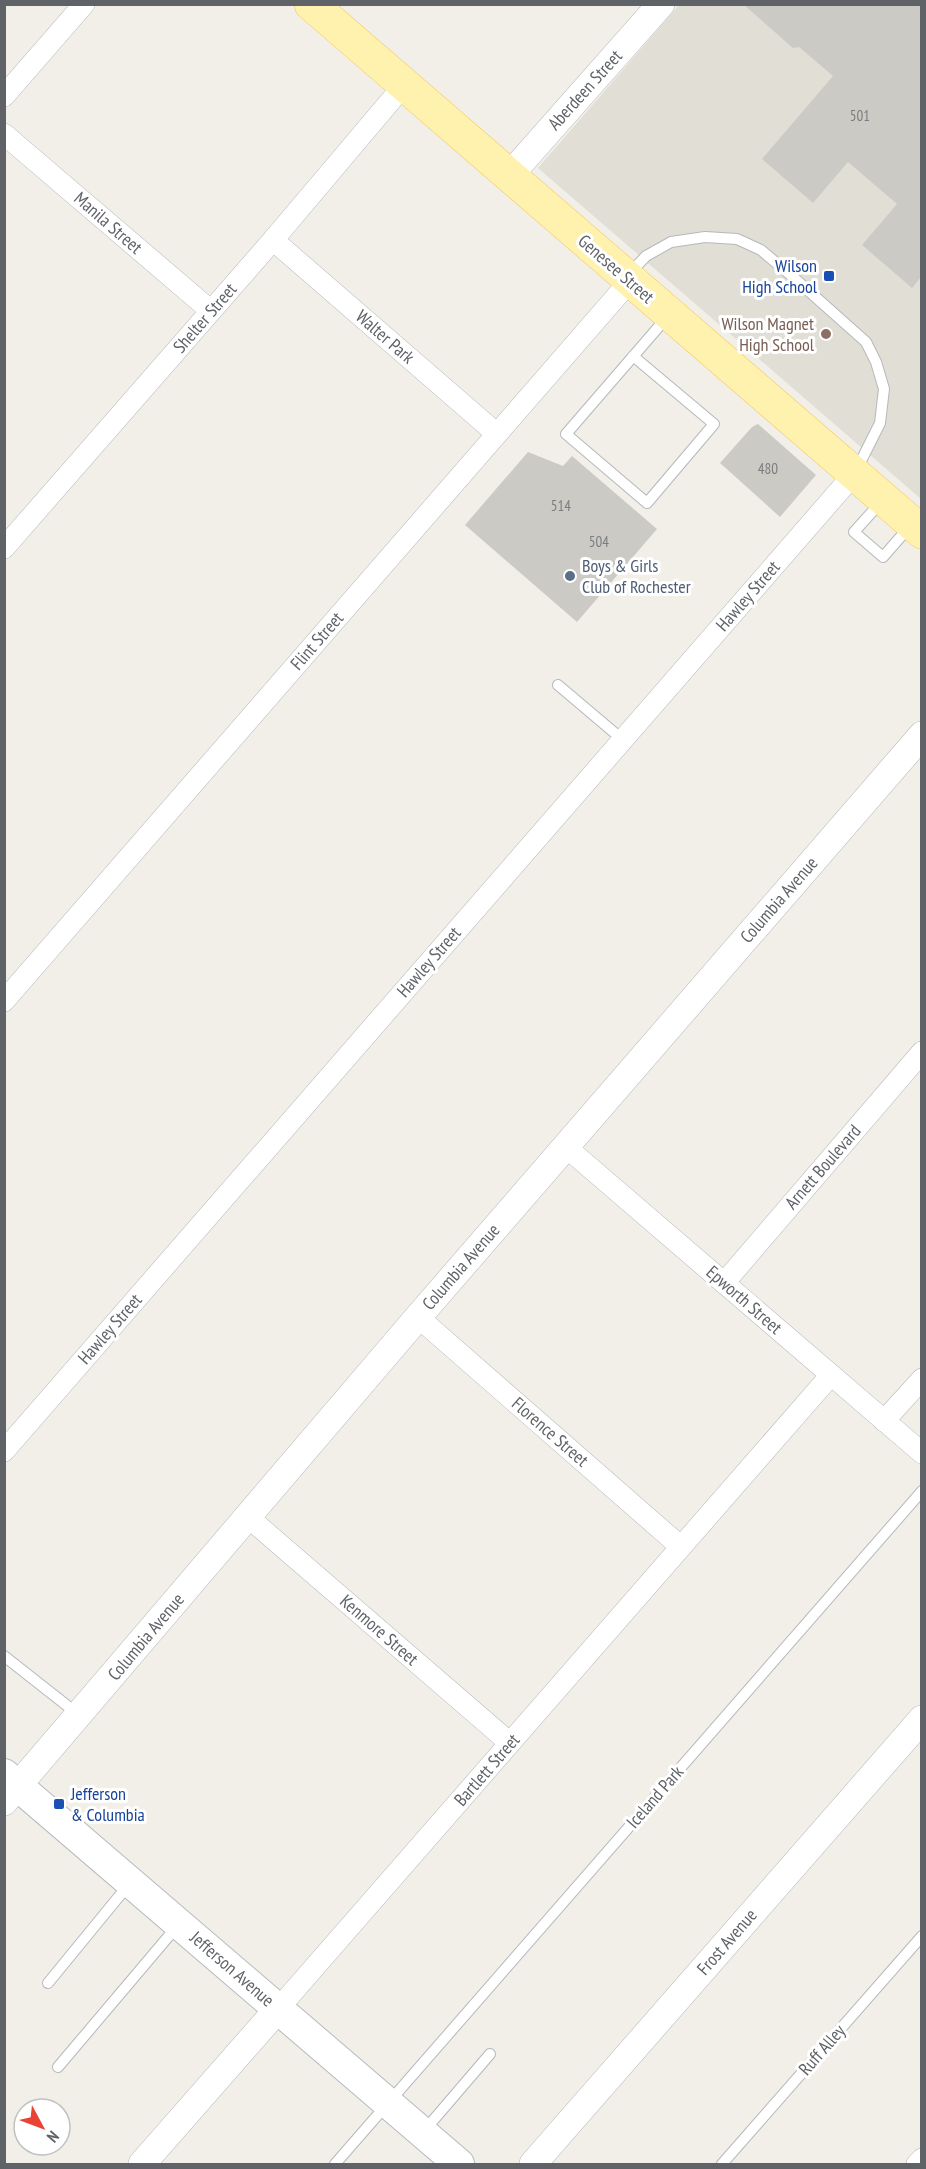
<svg xmlns="http://www.w3.org/2000/svg" width="926" height="2169" font-family="'PT Sans Narrow',sans-serif">
  <style>
    .education { fill: #e1ded6 }
    .building { fill: #cccac5 }
    .lines { fill: none; stroke-linecap: round; stroke-linejoin: round }
    .service-casing { stroke: #b5b8bc; stroke-width: 12 }
    .minor-casing { stroke: #b5b8bc; stroke-width: 22 }
    .tertiary-casing { stroke: #b5b8bc; stroke-width: 28 }
    .secondary-casing { stroke: #b6babf; stroke-width: 32 }
    .primary-casing { stroke: #f2c960; stroke-width: 34 }
    .service { stroke: #fff; stroke-width: 10 }
    .minor { stroke: #fff; stroke-width: 21 }
    .tertiary { stroke: #fff; stroke-width: 27 }
    .secondary { stroke: #fff; stroke-width: 30 }
    .primary { stroke: #fff2af; stroke-width: 33 }
    .transit-dot { fill: #1a4fb4; stroke: #fff; stroke-width: 2 }
    .education-dot { fill: #8d6e63; stroke: #fff; stroke-width: 2 }
    .service-dot { fill: #5c6f8a; stroke: #fff; stroke-width: 2 }
    .labels { text-anchor: middle; stroke-width: 6; stroke-linejoin: round; paint-order: stroke }
    .number-label { font-size: 15px; fill: #7a7d7f }
    .street-label { font-size: 18px; fill: #5f6368; stroke: #fff }
    .transit-label { font-size: 18px; fill: #164399; stroke: #fff; text-anchor: end }
    .education-label { font-size: 18px; fill: #785e54; stroke: #fff; text-anchor: end }
    .service-label { font-size: 18px; fill: #4e5e75; stroke: #fff; text-anchor: start }
  </style>
  <rect width="100%" height="100%" fill="#f1efe8"/>
  <path class="education" d="M679,5h242v494l-383,-331z"/>
  <g class="building">
    <path d="M743,4h178v273l-9,11 -50,-43 35,-41 -49,-42 -35,41 -51,-44 71,-83 -34,-29 -6,1z"/>
    <path d="M758,424l58,51 -36,42 -60,-54 32,-36z"/>
    <path d="M528,452l35,14 9,-10 85,73 -80,93 -112,-97z"/>
  </g>
  <g class="lines">
    <g class="service-casing">
      <g id="service">
        <path d="M628,275l18,-19 25,-14 34,-5 32,2 24,11 32,27 73,65 10,20 8,27 -4,34 -24,48"/>
        <path d="M633,356l81,68 -67,79 -81,-69 102,-118"/>
        <path d="M881,502l-27,30 29,25 27,-31"/>
        <path d="M558,685l65,55"/>
        <path d="M4,1656l75,59"/>
        <path d="M48,1983l82,-100"/>
        <path d="M58,2067l121,-143"/>
        <path d="M424,2131l66,-77"/>
        <path d="M335,2164l587,-673"/>
        <path d="M722,2164l200,-228"/>
      </g>
    </g>
    <g class="minor-casing">
      <g id="minor">
        <path d="M4,96l80,-92"/>
        <path d="M4,134l207,177"/>
        <path d="M273,240l224,194"/>
        <path d="M4,548l269,-308 131,-155"/>
        <path d="M4,1001l626,-720"/>
        <path d="M566,1147l356,306"/>
        <path d="M724,1283l198,-231"/>
        <path d="M418,1317l263,230"/>
        <path d="M884,1421l38,-42"/>
        <path d="M4,1451l850,-977"/>
        <path d="M248,1517l262,226"/>
        <path d="M278,2009l553,-634"/>
        <path d="M917,2164l5,-5"/>
      </g>
    </g>
    <g class="tertiary-casing">
      <g id="tertiary">
        <path d="M509,176l152,-172"/>
        <path d="M4,1802l414,-485 504,-582"/>
        <path d="M142,2164l136,-155"/>
        <path d="M533,2164l389,-445"/>
      </g>
    </g>
    <g class="secondary-casing">
      <path id="secondary" d="M4,1774l455,390"/>
    </g>
    <g class="primary-casing">
      <path id="primary" d="M311,4l611,528"/>
    </g>
    <use href="#service" class="service"/>
    <use href="#minor" class="minor"/>
    <use href="#tertiary" class="tertiary"/>
    <use href="#secondary" class="secondary"/>
    <use href="#primary" class="primary"/>
  </g>
  <g class="transit-dot">
    <rect x="823" y="270" width="12" height="12" rx="3"/>
    <rect x="53" y="1798" width="12" height="12" rx="3"/>
  </g>
  <circle class="education-dot" cx="826" cy="334" r="6"/>
  <circle class="service-dot" cx="570" cy="576" r="6"/>
  <g class="labels">
    <g class="number-label">
      <text x="860" y="121">501</text>
      <text x="768" y="474">480</text>
      <text x="561" y="511">514</text>
      <text x="599" y="547">504</text>
    </g>
    <g class="street-label">
      <text transform="translate(585 90) rotate(-48)" y="6">Aberdeen Street</text>
      <text transform="translate(108 223) rotate(41)" y="6">Manila Street</text>
      <text transform="translate(616 269) rotate(41)" y="6">Genesee Street</text>
      <text transform="translate(205 318) rotate(-49)" y="6">Shelter Street</text>
      <text transform="translate(385 337) rotate(41)" y="6">Walter Park</text>
      <text transform="translate(748 596) rotate(-49)" y="6">Hawley Street</text>
      <text transform="translate(317 641) rotate(-49)" y="6">Flint Street</text>
      <text transform="translate(779 900) rotate(-49)" y="6">Columbia Avenue</text>
      <text transform="translate(429 962) rotate(-49)" y="6">Hawley Street</text>
      <text transform="translate(823 1167) rotate(-49)" y="6">Arnett Boulevard</text>
      <text transform="translate(461 1267) rotate(-49)" y="6">Columbia Avenue</text>
      <text transform="translate(744 1300) rotate(41)" y="6">Epworth Street</text>
      <text transform="translate(110 1329) rotate(-49)" y="6">Hawley Street</text>
      <text transform="translate(550 1432) rotate(41)" y="6">Florence Street</text>
      <text transform="translate(379 1630) rotate(41)" y="6">Kenmore Street</text>
      <text transform="translate(146 1637) rotate(-50)" y="6">Columbia Avenue</text>
      <text transform="translate(487 1770) rotate(-49)" y="6">Bartlett Street</text>
      <text transform="translate(655 1797) rotate(-49)" y="6">Iceland Park</text>
      <text transform="translate(727 1942) rotate(-49)" y="6">Frost Avenue</text>
      <text transform="translate(232 1969) rotate(41)" y="6">Jefferson Avenue</text>
      <text transform="translate(822 2050) rotate(-49)" y="6">Ruff Alley</text>
    </g>
    <g class="transit-label">
      <text x="817" y="272">Wilson<tspan x="817" dy="21">High School</tspan></text>
      <text x="71" y="1800" text-anchor="start">Jefferson<tspan x="71" dy="21">&amp; Columbia</tspan></text>
    </g>
    <g class="education-label">
      <text x="814" y="330">Wilson Magnet<tspan x="814" dy="21">High School</tspan></text>
    </g>
    <g class="service-label">
      <text x="582" y="572">Boys &amp; Girls<tspan x="582" dy="21">Club of Rochester</tspan></text>
    </g>
  </g>
  <rect width="926" height="2169" fill="none" stroke="#5f6368" stroke-width="12"/>
  <g transform="translate(42 2127) rotate(131)"><circle r="28" fill="#ffffff" stroke="#bfc1c3" stroke-width="1.5"/>
  <path d="M0-4.5L10 22L0 15L-10 22Z" fill="#ea4335"/>
  <text y="-9" font-size="16" font-weight="bold" text-anchor="middle" fill="#5f6368">N</text>
  </g>
</svg>
